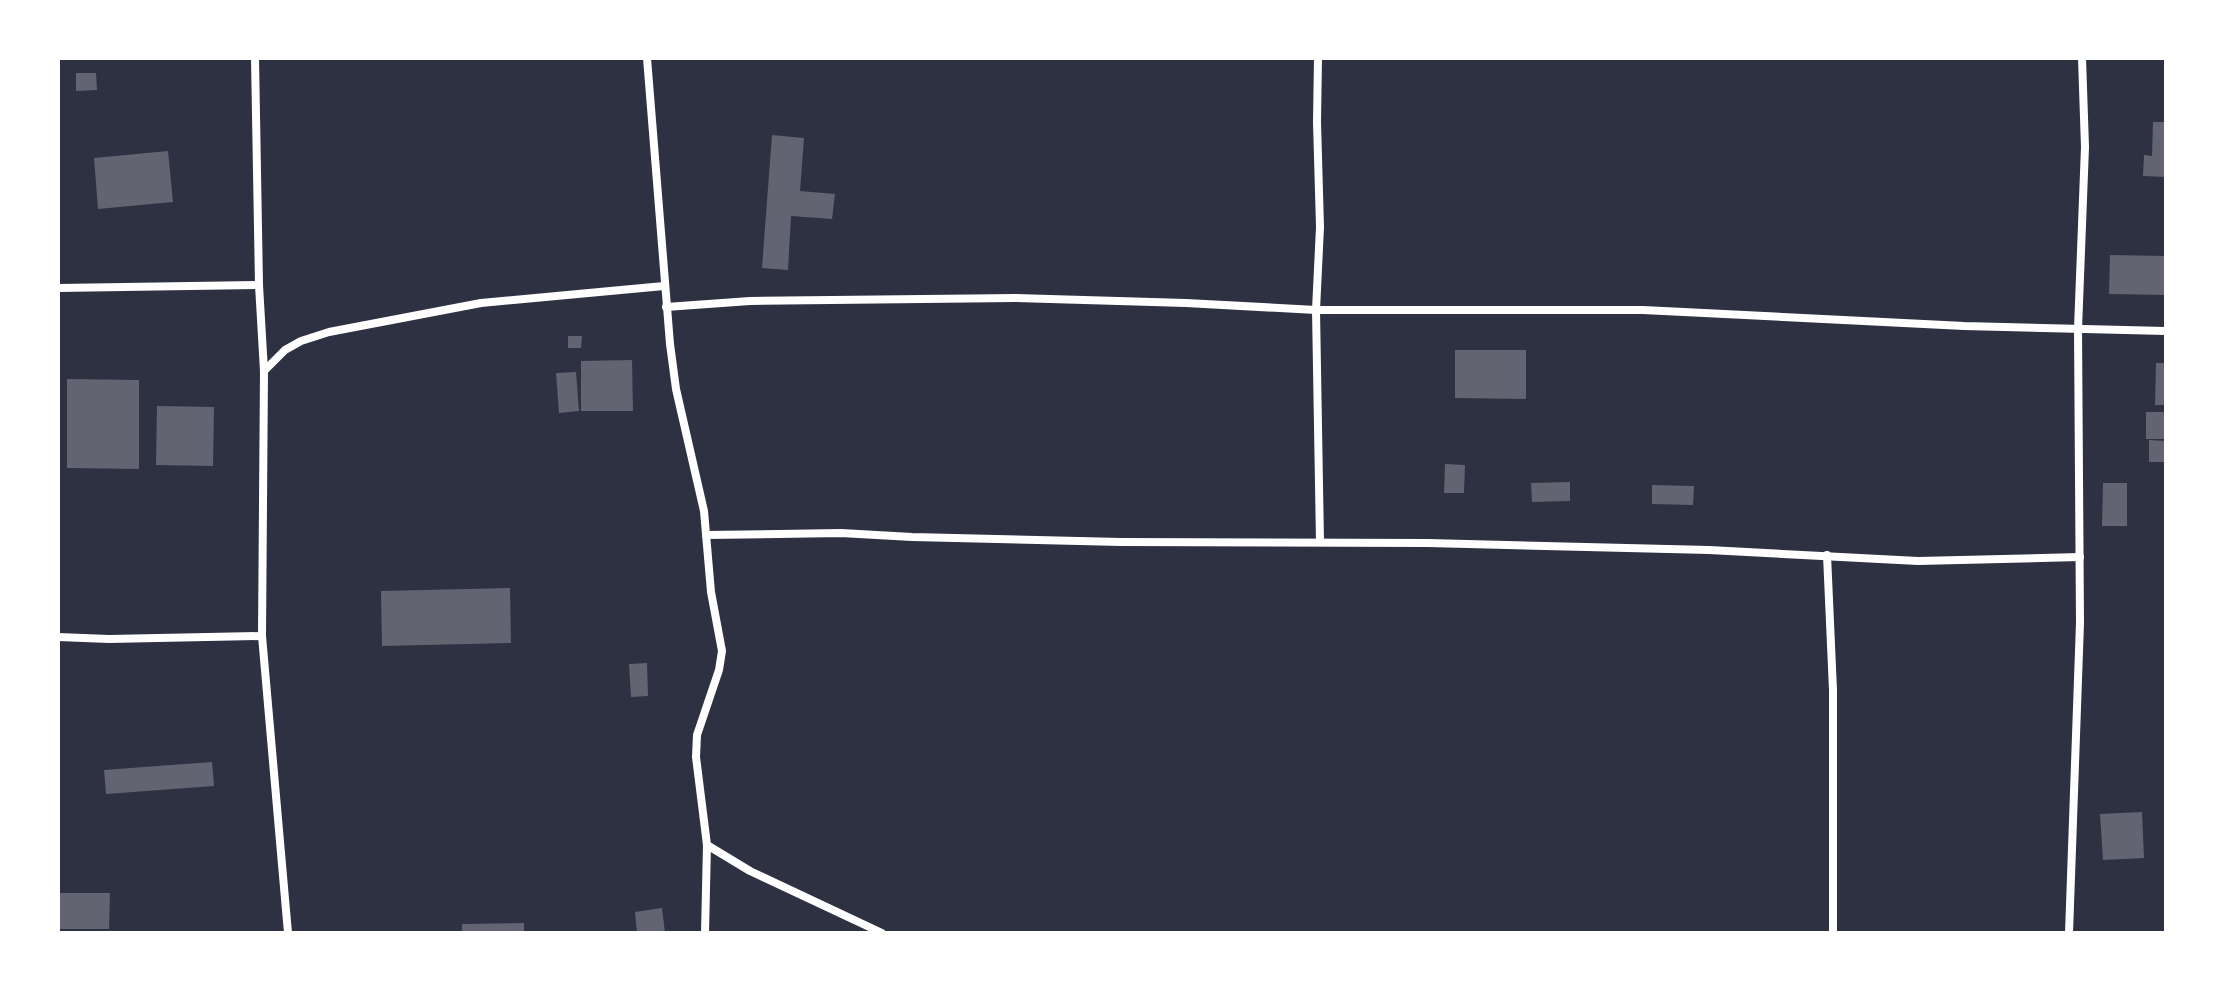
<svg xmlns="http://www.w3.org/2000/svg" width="2224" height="991" font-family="Rubik,sans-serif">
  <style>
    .building { fill: #626471 }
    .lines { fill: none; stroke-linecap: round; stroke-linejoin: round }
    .minor { stroke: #fff; stroke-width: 8 }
  </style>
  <rect width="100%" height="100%" fill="#2d3142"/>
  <g class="building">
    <path d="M76,73h20l1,17 -21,1z"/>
    <path d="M2153,122h13v55l-23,-1 1,-21 8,1z"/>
    <path d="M772,135l32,3 -4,53 35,3 -3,25 -41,-3 -3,54 -26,-2z"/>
    <path d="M168,151l5,51 -75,7 -4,-51z"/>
    <path d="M2110,255l56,1v39l-57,-1z"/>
    <path d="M568,336h14l-1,12h-13z"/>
    <path d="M1455,350h71v49l-71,-1z"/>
    <path d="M632,360l1,51h-52v-50z"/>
    <path d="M2156,363h10v42h-11z"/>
    <path d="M576,372l3,39 -20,2 -3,-40z"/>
    <path d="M67,379l72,1v89l-72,-1z"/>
    <path d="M157,406l57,1 -1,59 -57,-1z"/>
    <rect x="2146" y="412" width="20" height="27"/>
    <path d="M2149,440l17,1v21h-17z"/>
    <path d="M1445,464l20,1 -1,28h-20z"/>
    <path d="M1570,482v19l-38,1 -1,-19z"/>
    <path d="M2103,483h24v43h-25z"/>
    <path d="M1652,485l42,1 -1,19 -41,-1z"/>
    <path d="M510,588l1,55 -129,3 -1,-55z"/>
    <path d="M647,663l1,33 -17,1 -2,-33z"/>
    <path d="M212,762l2,24 -108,8 -2,-24z"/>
    <path d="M2142,812l2,46 -41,2 -3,-46z"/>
    <path d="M58,893h52l-1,36h-51z"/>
    <path d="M662,908l3,25h-28l-2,-21z"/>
    <path d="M524,923v10h-62v-9z"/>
  </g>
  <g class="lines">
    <g class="minor">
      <path d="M255,58l4,227 5,86 -2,265 26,297"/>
      <path d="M647,58l23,286 6,45 28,122 7,81 11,59 -3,19 -22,65 -1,22 11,88 -2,88"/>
      <path d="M1318,58l-1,64 3,105 -4,83 4,232"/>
      <path d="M58,288l201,-3"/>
      <path d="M666,307l84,-6 265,-3 171,5 130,7h327l321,16 202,5"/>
      <path d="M264,371l21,-21 16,-9 28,-9 152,-29 183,-17"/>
      <path d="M706,535l135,-2 71,4 209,5 307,1 281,7 209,11 162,-4"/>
      <path d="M1827,555l6,135v243"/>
      <path d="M58,637l51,2 153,-3"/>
      <path d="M707,845l43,26 132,62"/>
      <path d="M2069,933l11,-310 -2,-294 7,-182 -3,-89"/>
    </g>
  </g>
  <rect width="2224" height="991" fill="none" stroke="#ffffff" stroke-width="120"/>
</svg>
